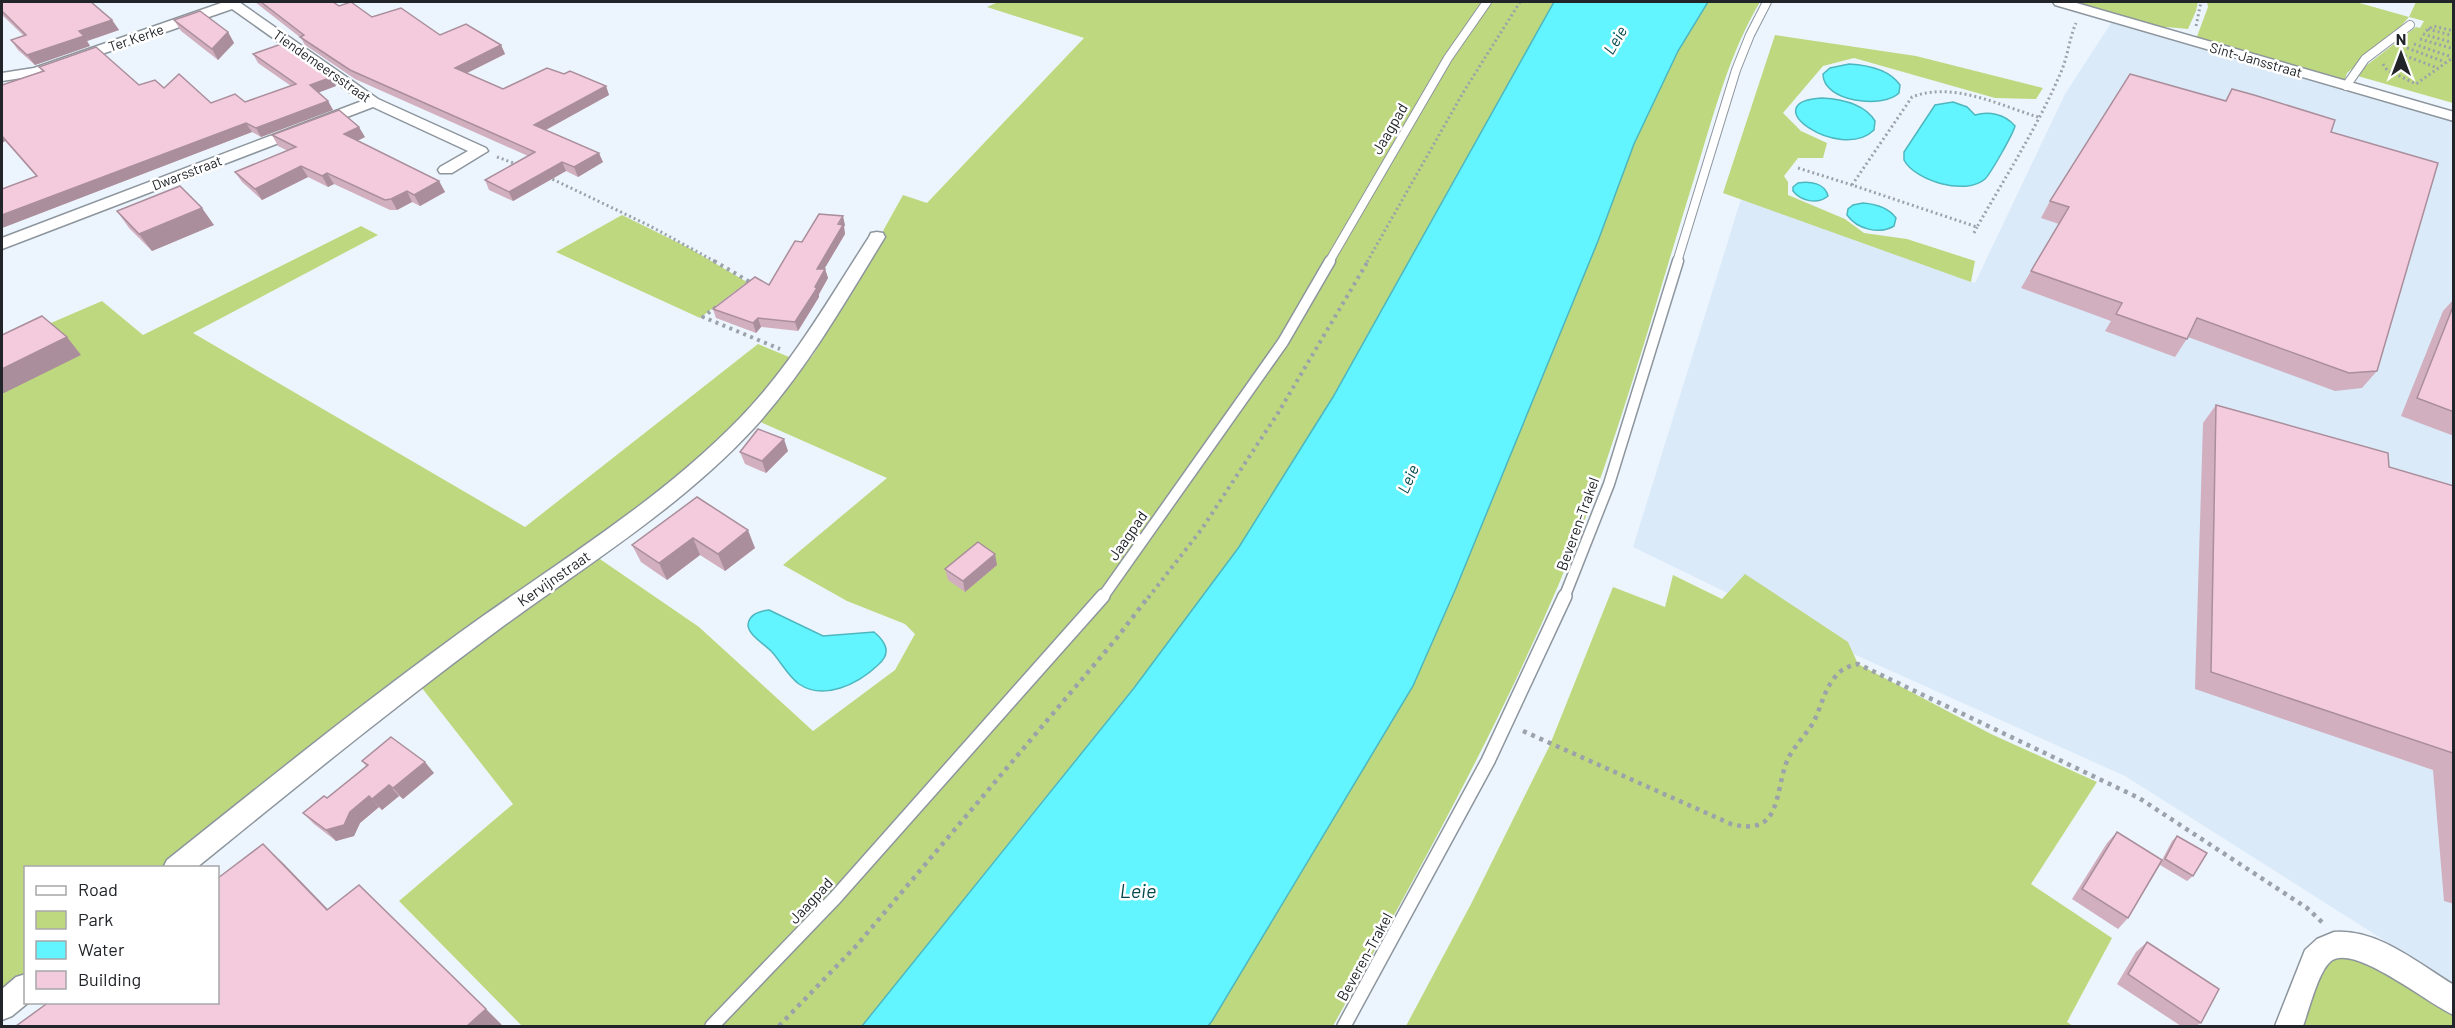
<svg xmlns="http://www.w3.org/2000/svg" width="2455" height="1028" font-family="Barlow,sans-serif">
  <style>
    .built { fill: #dbeaf9 }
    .green { fill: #bed87f }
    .water { fill: #62f4ff; stroke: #4eb6be; stroke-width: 1.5 }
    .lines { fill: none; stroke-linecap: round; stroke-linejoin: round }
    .lane-far2-casing { stroke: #8d959d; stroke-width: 10 }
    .lane-far1-casing { stroke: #8d959d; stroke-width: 13 }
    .lane-casing { stroke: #8d959d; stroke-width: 16 }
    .street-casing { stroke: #8d959d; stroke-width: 3 }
    .path-far2 { stroke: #9ba2a9; stroke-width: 3; stroke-dasharray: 2 3; stroke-linecap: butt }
    .path-far1 { stroke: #9ba2a9; stroke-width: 4; stroke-dasharray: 3 4.5; stroke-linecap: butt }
    .path { stroke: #9ba2a9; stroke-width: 4.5; stroke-dasharray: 4 5; stroke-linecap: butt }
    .lane-far2 { stroke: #fff; stroke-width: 8 }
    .lane-far1 { stroke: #fff; stroke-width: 10 }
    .lane { stroke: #fff; stroke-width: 13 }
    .street { fill: #fff; fill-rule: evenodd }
    .wall { fill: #d1afbe }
    .shaded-wall { fill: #aa8e9b }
    .building { fill: #f3cbdd; stroke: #aa8e9b; stroke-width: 1.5 }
    .labels { text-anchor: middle; stroke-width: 5; stroke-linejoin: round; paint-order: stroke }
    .far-street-label { font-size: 14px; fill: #212428; stroke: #fff }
    .street-label { font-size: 15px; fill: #212428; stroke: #fff }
    .water-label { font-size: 16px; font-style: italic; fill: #03494d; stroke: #fff }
    .near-water-label { font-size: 20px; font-style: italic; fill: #03494d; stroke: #fff }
  </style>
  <rect width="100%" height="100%" fill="#ecf5fe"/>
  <path class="built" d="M2113,20l340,101v863l-328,-208 -276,-124 -216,-105 108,-348 234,84 90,-189z"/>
  <g class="green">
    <path d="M998,2h556l-221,395 -94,150 -64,89 -313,390h-340l-123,-125 114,-97 -95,-121 179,-126 102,70 114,104 82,-61 20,-36 -10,-10 -58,-23 -64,-36 104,-87 -131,-58 57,-65 61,-99 10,-27 19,-34 24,8 157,-165 -97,-31z"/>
    <path d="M1708,2h52c-30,50 -46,111 -63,167 -31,100 -59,200 -93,299 -69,196 -171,377 -271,558h-125l205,-340 43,-98 142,-347 36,-97 44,-93z"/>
    <path d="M2068,2h130l-2,9 -8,18 -22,-2v2z"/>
    <path d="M2207,2h149l53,15 7,-15h37v101l-99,-28 62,-48 4,1 4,-7 -15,-4 -9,10 -53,46 -3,9 -148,-43 12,-32z"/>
    <path d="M1775,35l141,21 127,32 -7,11 -41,-1 -141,-40 -31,8 -40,47 18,18 26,12 -4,15h-25l-14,18 4,6v13l57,24 19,14 43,6 68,22 -4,21 -248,-89z"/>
    <path d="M622,215l67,33 58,34 -47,36 -144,-66z"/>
    <path d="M361,226l17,9 -185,98 332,194 233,-183 36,15 -54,62 -142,123 -435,323 -137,1 -1,108 -23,19v-651l100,-43 41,34z"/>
    <path d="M1745,574l103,68 10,22 133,70 106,48 -66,102 81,54 -45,84 6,4h-667l65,-122 78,-157 64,-160 52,20 8,-32 49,24z"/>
    <path d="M2354,956l23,7 76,51v12h-151l20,-57 12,-9z"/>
  </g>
  <g class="water">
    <path d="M1554,2h154l-30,49 -44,93 -36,97 -142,347 -43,98 -201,335 -4,5h-346l272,-338 105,-141 94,-150z"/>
    <path d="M1849,64c18,1 40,5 51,21l-1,8c-16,16 -76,9 -76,-19l7,-6z"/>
    <path d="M1822,98c19,1 42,5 53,23l-1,9c-34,33 -122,-28 -52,-32z"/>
    <path d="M1953,102l14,5 8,8c14,-4 30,-1 40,11 -2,8 -24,47 -30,53 -19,17 -70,2 -81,-19v-8l31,-47z"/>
    <path d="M1798,183c12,-2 27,0 30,13 -11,9 -27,5 -35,-5v-4z"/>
    <path d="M1863,203c13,1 25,4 33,15l-2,8c-15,9 -37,3 -47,-11l1,-6 5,-4z"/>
    <path d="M769,610l54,26 51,-4c12,10 18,21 4,33 -20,19 -54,36 -79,19 -11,-8 -18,-22 -27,-32 -6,-7 -24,-17 -24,-27 1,-11 12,-14 21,-15z"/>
  </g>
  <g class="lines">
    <g class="lane-far2-casing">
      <g id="lane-far2">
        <path d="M2346,86l19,-27 45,-34"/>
        <path d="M1329,262l119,-204 39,-56"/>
        <path d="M1677,262l59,-192 14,-35 17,-33"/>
      </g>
    </g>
    <g class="lane-far1-casing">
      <g id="lane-far1">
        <path d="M1102,598l181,-256 47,-81"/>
        <path d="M1564,598l45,-114 69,-223"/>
      </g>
    </g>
    <g class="lane-casing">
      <g id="lane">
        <path d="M712,1026l123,-128 268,-302"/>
        <path d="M1344,1026l144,-265 77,-165"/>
      </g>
    </g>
    <g class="street-casing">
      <g id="street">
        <path d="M224,2h15l139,97 108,49 2,3 -36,22h-12l-2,-3 2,-3 28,-16 -95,-44 -371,142v-11l360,-137 -130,-92 -191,66 -39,6v-8l32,-5z"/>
        <path d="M2053,2h20l381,110v9l-399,-116z"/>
        <path d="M877,232l6,1 2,4c-40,65 -79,134 -131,191 -74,80 -169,138 -256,202 -103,76 -202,157 -302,238h-33l4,-8c104,-83 208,-167 316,-244 88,-62 181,-120 256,-197 52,-53 90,-120 130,-182l2,-4z"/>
        <path d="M2334,932c43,-4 85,32 120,53v30c-25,-10 -102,-74 -124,-53 -12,11 -21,48 -27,64h-28l30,-76 12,-11z"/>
        <path d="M26,974v28h3l-17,14 -10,4v-31l14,-12z"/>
      </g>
    </g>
    <g class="path-far2">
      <path d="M2196,26l5,-24"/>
      <path d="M2428,29l26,7"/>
      <path d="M2426,31l7,-5 21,5"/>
      <path d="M2423,34l31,9"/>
      <path d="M2420,39l34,10"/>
      <path d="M2414,44l38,13"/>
      <path d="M2407,48l38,14"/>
      <path d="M2400,54l38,14"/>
      <path d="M2383,64l4,6 29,14 38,-27"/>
      <path d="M2038,117c-39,-12 -86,-36 -126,-20l-60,88 125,42c29,-51 61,-101 84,-155 7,-16 8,-33 15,-49"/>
      <path d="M497,157l22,8"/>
      <path d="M1798,168l54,17"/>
      <path d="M548,177l102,49 66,36"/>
      <path d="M1974,233l3,-6"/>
      <path d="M1367,262l97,-171 56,-89"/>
    </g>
    <g class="path-far1">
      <path d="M714,261l36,21 -4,3"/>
      <path d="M716,307l-13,10 77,32"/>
      <path d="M1148,598l53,-68 77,-117 90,-152"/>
    </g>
    <g class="path">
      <path d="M1523,731l208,93c51,13 43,-30 56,-63 6,-14 18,-25 26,-38 8,-15 11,-33 22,-46 6,-8 13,-11 23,-13l281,134 168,110 17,16"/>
      <path d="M779,1026l78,-81 259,-306 33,-43"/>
    </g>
    <use href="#lane-far2" class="lane-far2"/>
    <use href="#lane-far1" class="lane-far1"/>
    <use href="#lane" class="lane"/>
    <use href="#street" class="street"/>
  </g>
  <g class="wall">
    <path d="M2,2l110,18 7,10 -32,11 3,5 -55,19 -17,-15 -7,-10 13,-4 -22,-21z"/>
    <path d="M255,2h78l6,4 33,11 68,18 61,10 4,9 -38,19 36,16 61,-15 42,12 3,9 -63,35 57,32 -25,15 -12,-6 -53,30 -24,-11 -4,-10 43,-24 -173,-77 -50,-34 -4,-7z"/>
    <path d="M174,20l54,12 6,11 -16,17 -37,-29z"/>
    <path d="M253,54l83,32 -18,6 10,9 5,9 -72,27 -9,-5 -250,96v-39l34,-13 -31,-35 -3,2v-58l40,-14 -3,-4 100,18 25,3 47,15 34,-1 46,-16 -33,-23z"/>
    <path d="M2232,89l99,43 46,239 -15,17 -27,3 -147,-54 -13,20 -70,-26 6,-10 -90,-33 10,-17 28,-47 -18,-6 9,-17 175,-100z"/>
    <path d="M272,135l93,2 -8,4 82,40 6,11 -25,14 -8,-4 -15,8h-7l-56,-26 -6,3 -20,-10 -46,23 -20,-18 -7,-10 53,-21 -10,-5z"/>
    <path d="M117,211l97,14 -62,26 -23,-23z"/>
    <path d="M845,225l-1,2 1,7 -21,35h1l3,9 -9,16v3l-21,34 -37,-4 -5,6 -40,-15 -3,-9 56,-24 33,-43z"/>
    <path d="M2454,299v137l-53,-20 42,-105z"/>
    <path d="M2216,405l173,62 65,19v418l-10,-3 -11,-131 -238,-81 8,-266z"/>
    <path d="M788,451l-22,22 -21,-9 -5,-12z"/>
    <path d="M697,497l58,51 -30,23 -25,-16 -33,25 -26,-18 -9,-17z"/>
    <path d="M997,565l-32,27 -17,-12 -3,-11z"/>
    <path d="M362,761l72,12 -31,26 -4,-3 -17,14 -3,-3 -19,16 -6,13 -18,5 -22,-17 -11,-11 24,-15 39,-32z"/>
    <path d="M2117,832l45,28 10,-19 5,-5 16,40 -6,5 -27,-16 -32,53 -10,11 -46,-30 35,-56z"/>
    <path d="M2147,942l54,81 -5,3h-15l-64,-42 19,-32z"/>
  </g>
  <g class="shaded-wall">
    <path d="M112,20l7,10 -32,11 3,5 -55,19 -8,-10 52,-24z"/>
    <path d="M228,32l6,11 -16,17 -6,-11z"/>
    <path d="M501,45l4,9 -46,23 -4,-9z"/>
    <path d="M332,77l4,9 -21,8 -5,-9z"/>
    <path d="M606,86l3,9 -71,39 -4,-9z"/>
    <path d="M328,101l5,9 -72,27 -5,-9z"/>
    <path d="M246,123l6,9 -250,96v-13z"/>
    <path d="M359,127l6,10 -16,8 -5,-11z"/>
    <path d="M2,136l3,5 -3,2z"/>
    <path d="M599,153l4,9 -25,15 -4,-10z"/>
    <path d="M562,162l4,9 -53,30 -4,-9z"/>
    <path d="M301,166l7,11 -46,23 -7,-11z"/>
    <path d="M327,173l7,11 -6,3 -6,-11z"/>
    <path d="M439,181l6,11 -25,14 -6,-11z"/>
    <path d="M407,191l5,11 -15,8 -6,-11z"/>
    <path d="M202,208l12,17 -62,26 -13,-17z"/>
    <path d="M843,216l2,9 -1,2 1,7 -26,44 -2,-9z"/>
    <path d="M825,269l3,9 -9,16v3l-21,34 -3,-9z"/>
    <path d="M758,318l3,9 -5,6 -3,-10z"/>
    <path d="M67,337l14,18 -79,39v-25z"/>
    <path d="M784,439l4,12 -22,22 -4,-12z"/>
    <path d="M748,530l7,18 -30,23 -7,-17z"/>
    <path d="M693,538l7,17 -33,25 -8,-17z"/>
    <path d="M995,554l2,11 -32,27 -2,-11z"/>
    <path d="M425,762l9,11 -31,26 -10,-11z"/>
    <path d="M389,785l10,11 -17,14 -10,-11z"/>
    <path d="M369,796l10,11 -19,16 -6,13 -18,5 -10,-11z"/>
    <path d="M263,844l21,20 64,66 -21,-20z"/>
    <path d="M486,1009l17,17h-36z"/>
  </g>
  <g class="building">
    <path d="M2,2h89l21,18 -33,11 5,5 -57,19 -16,-15 15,-5 -24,-24z"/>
    <path d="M261,2h72l6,4 12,-4 21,15 29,-9 39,27 26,-11 35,21 -46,23 48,21 44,-21 17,6 6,-3 36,15 -72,39 65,28 -25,14 -12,-5 -53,30 -24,-12 50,-28 -185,-82 -50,-33 4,-2z"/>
    <path d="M200,11l28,21 -16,17 -38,-29z"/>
    <path d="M284,43l48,34 -22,8 18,16 -72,27 -10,-5 -244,92v-26l35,-13 -35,-40v-51l42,-14 -5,-4 57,-20 43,38 16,-5 9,8 15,-14 32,29 24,-9 10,8 51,-18 -43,-30z"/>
    <path d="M2130,74l96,27 6,-12 22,6 81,25 -4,12 107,31 -61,208 -28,2 -152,-55 -10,21 -71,-25 6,-11 -91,-32 38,-64 -19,-6z"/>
    <path d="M339,110l20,17 -15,7 95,47 -25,14 -7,-4 -16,8 -6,1 -58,-27 -5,3 -21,-10 -46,23 -20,-17 61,-25 -24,-12z"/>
    <path d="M180,186l22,22 -63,26 -22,-23z"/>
    <path d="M819,214l24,2 -5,8 5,1 -26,44h8l-10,18 2,1 -22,34 -37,-4 -5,5 -40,-14 42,-32 14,8 26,-44 7,1z"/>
    <path d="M2454,304v108l-37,-14z"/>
    <path d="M42,316l25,21 -65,32v-34z"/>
    <path d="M2216,405l172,48 1,14 65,19v274l-1,-7 -242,-81z"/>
    <path d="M758,429l26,10 -22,22 -22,-9z"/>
    <path d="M697,497l51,33 -30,24 -25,-16 -34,25 -27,-18z"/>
    <path d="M978,542l17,12 -32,27 -18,-12z"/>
    <path d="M391,737l34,25 -32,26 -4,-3 -17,14 -3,-3 -19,16 -6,13 -18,5 -23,-17 21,-17 3,2 41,-33 -6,-4z"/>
    <path d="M2117,832l45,28 -34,58 -46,-29z"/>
    <path d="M2177,836l30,17 -14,23 -28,-17z"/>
    <path d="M263,844l64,66 32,-25 127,124 -19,17h-451l33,-24h169v-124z"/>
    <path d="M2147,942l72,47 -18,34 -73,-49z"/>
  </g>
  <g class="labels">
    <g class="far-street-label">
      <text transform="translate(136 38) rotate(-19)" y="5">Ter Kerke</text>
      <text transform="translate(2256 60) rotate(16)" y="5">Sint-Jansstraat</text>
      <text transform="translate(322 66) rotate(35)" y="5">Tiendemeersstraat</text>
      <text transform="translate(187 173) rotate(-21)" y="5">Dwarsstraat</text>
    </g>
    <g class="street-label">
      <text transform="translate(1390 129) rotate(-60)" y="5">Jaagpad</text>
      <text transform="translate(1578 524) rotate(-70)" y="5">Beveren-Trakel</text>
      <text transform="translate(1128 536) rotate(-55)" y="5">Jaagpad</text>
      <text transform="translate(554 579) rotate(-35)" y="5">Kervijnstraat</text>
      <text transform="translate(811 901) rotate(-47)" y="5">Jaagpad</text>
      <text transform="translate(1365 957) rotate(-61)" y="5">Beveren-Trakel</text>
    </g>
    <g class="water-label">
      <text transform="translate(1615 40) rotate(-59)" y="6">Leie</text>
      <text transform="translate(1408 479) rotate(-66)" y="6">Leie</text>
    </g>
    <g class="near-water-label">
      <text x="1138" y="898">Leie</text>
    </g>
  </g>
  <rect width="2455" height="1028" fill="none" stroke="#212428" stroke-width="6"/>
  <rect x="24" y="866" width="195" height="138" fill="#ffffff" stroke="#a6a7a9" stroke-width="1.5"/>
  <rect x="36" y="886" width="30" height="9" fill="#ffffff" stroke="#a6a7a9" stroke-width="1.5"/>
  <text x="78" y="896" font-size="18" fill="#212428">Road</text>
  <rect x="36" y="911" width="30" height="18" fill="#bed87f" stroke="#a6a7a9" stroke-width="1.5"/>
  <text x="78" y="926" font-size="18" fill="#212428">Park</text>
  <rect x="36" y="941" width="30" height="18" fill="#62f4ff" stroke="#a6a7a9" stroke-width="1.5"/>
  <text x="78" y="956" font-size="18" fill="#212428">Water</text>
  <rect x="36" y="971" width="30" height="18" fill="#f3cbdd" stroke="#a6a7a9" stroke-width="1.5"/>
  <text x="78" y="986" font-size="18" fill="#212428">Building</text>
  <g transform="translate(2401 54)" stroke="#ffffff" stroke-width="4.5" paint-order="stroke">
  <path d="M0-4.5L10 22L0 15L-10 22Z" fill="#212428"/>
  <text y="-9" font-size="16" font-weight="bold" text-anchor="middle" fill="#212428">N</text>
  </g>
</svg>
